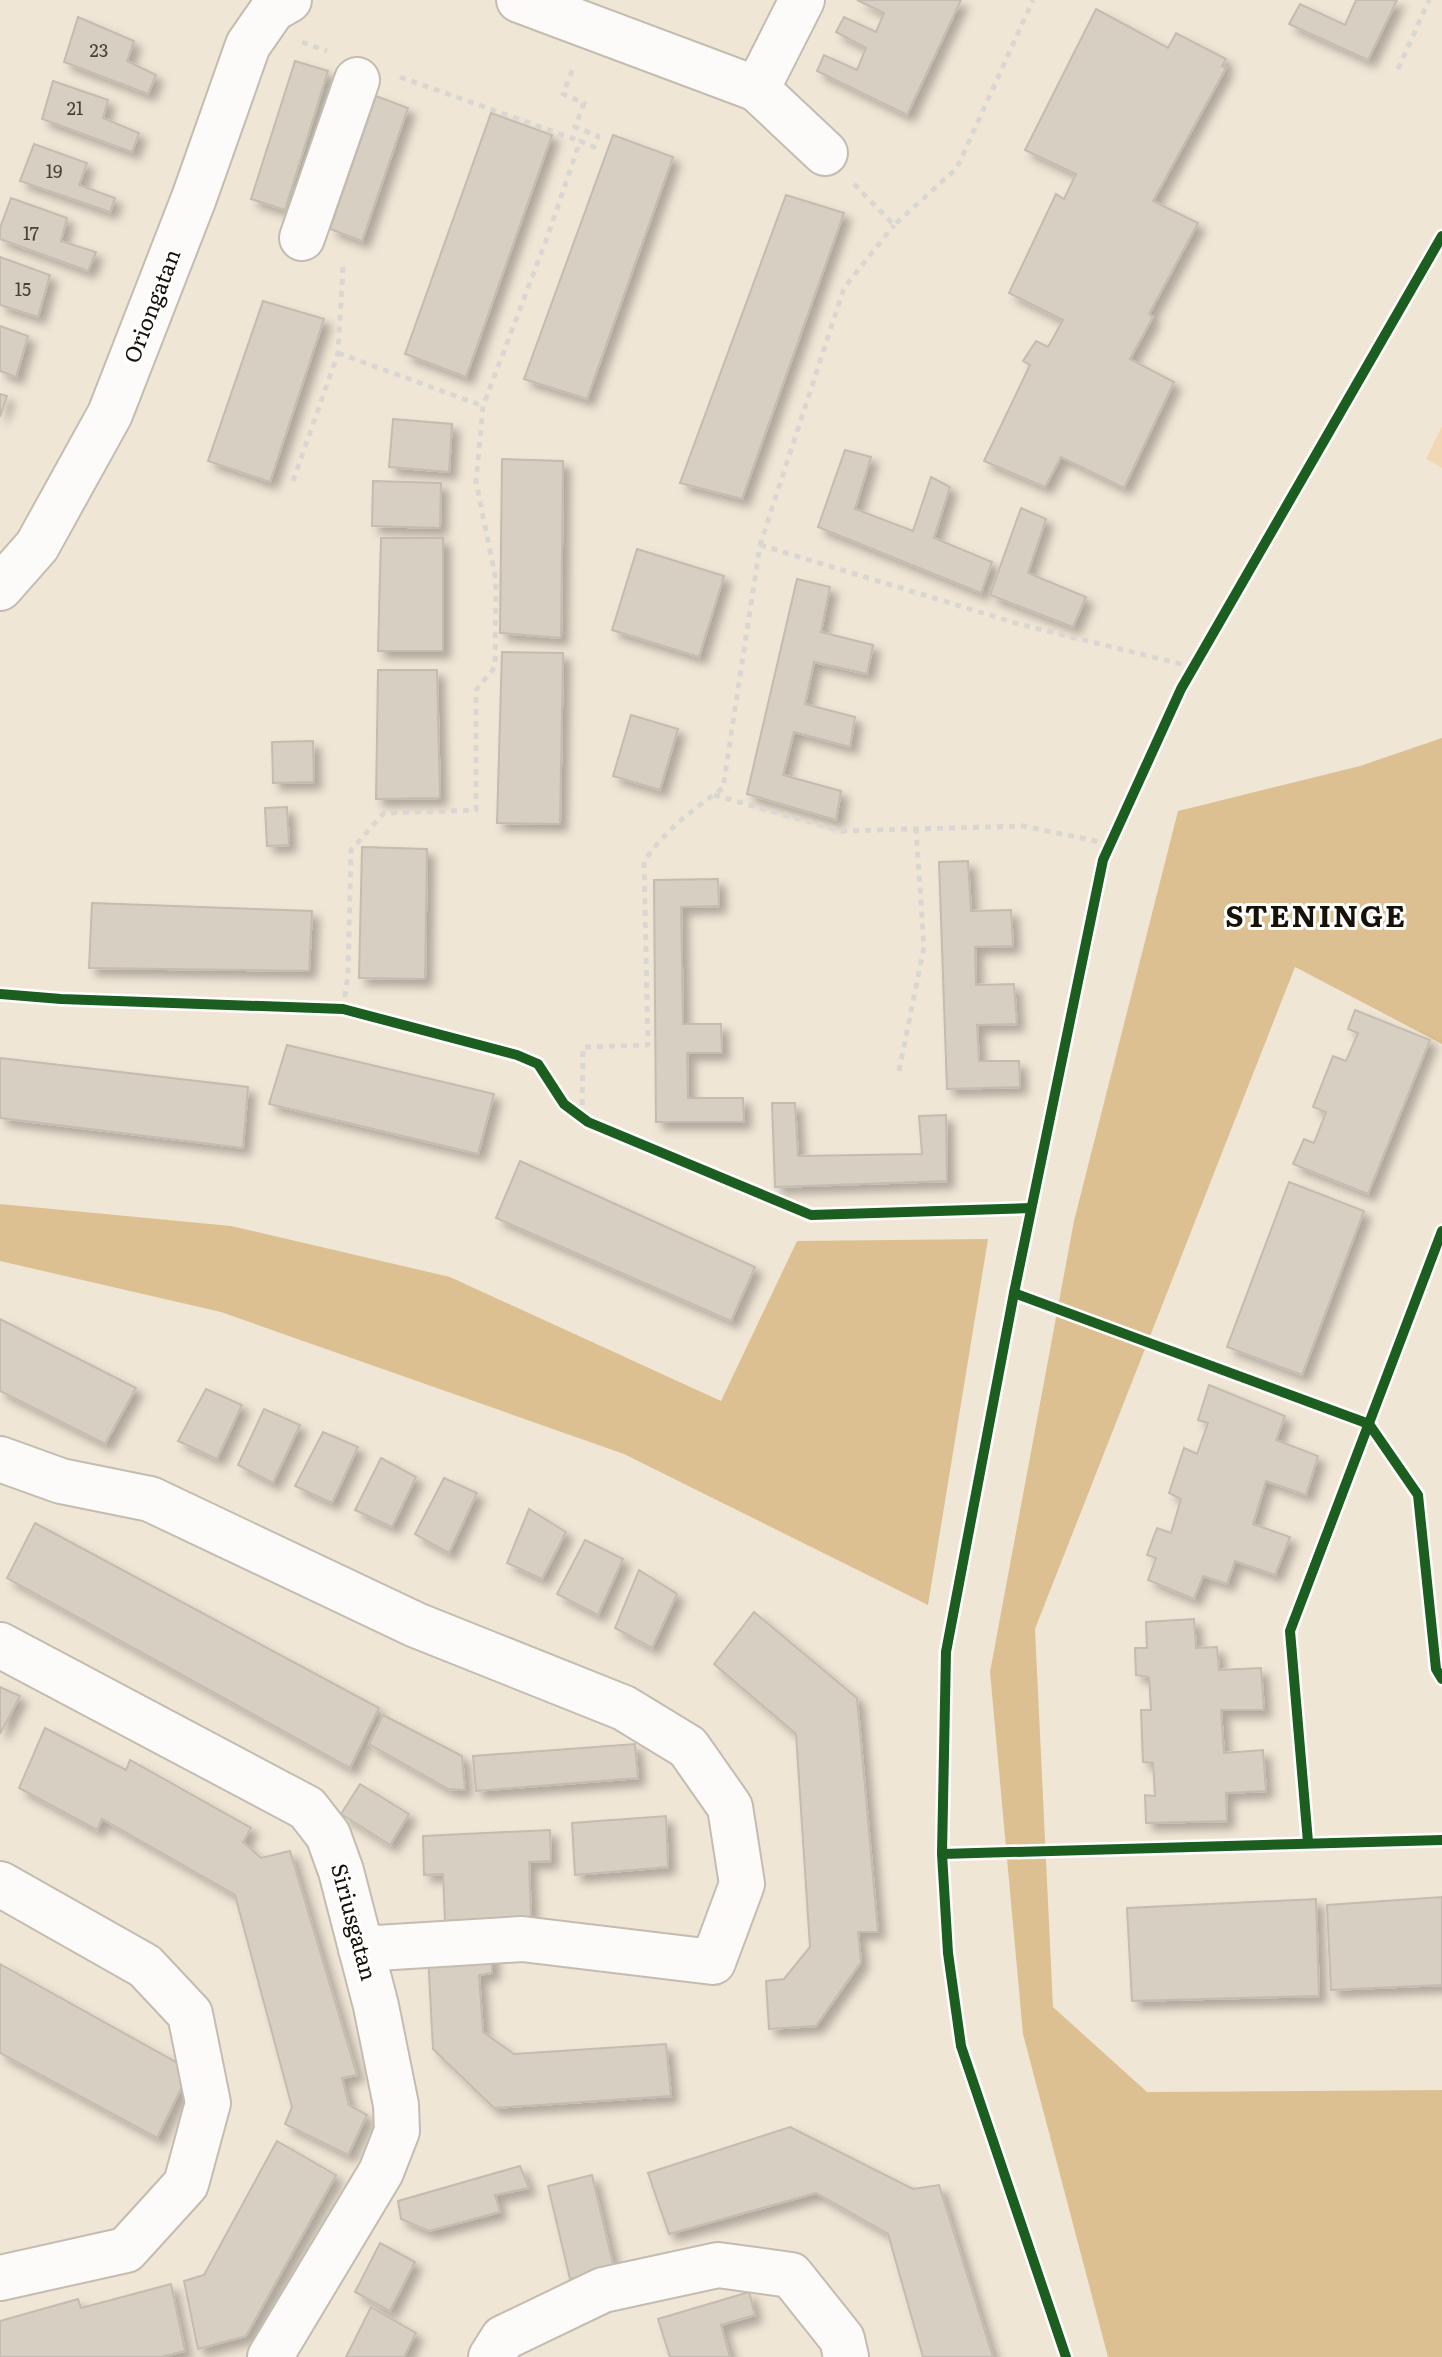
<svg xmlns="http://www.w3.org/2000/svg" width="1442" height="2357" font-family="Literata,serif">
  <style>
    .green { fill: #f1d8b2 }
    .forest { fill: #dcc091 }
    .building { fill: #d6cfc2; stroke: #c4bcb0; stroke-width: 2; filter: url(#shadow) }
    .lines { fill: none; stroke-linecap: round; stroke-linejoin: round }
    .minor-casing { stroke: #c4bcb0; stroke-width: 48 }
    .path { stroke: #dad7d3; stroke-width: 5; stroke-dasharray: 6 6; stroke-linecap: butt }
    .minor { stroke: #fdfbf9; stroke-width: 44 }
    .cycleway-casing { stroke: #fff; stroke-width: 15 }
    .cycleway { stroke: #1b5e20; stroke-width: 10 }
    .labels { text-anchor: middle; stroke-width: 6; stroke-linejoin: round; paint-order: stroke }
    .number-label { font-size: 18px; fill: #4a4238 }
    .street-label { font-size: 22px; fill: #181108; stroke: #fff }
    .district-label { font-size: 30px; font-weight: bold; letter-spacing: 2px; fill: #181108; stroke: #fff }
  </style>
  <defs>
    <filter id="shadow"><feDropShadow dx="7" dy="7" stdDeviation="4" flood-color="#0004"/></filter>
  </defs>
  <rect width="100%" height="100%" fill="#f0e6d6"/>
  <path class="green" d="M1442,426v42l-16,-9z"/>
  <g class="forest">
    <path d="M1442,738v306l-147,-77 -260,662 18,378 94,85 295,-2v267h-334l-85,-323 -33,-362 84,-451 104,-410 182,-45z"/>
    <path d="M0,1204l231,22 219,51 271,124 76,-160 191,-2 -60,366 -304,-151 -403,-142 -221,-51z"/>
  </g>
  <g class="building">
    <path d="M857,0h104l-54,115 -90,-44 7,-16 33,15 9,-22 -30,-16 8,-15 32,15 8,-19z"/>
    <path d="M1356,0h41l-29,60 -79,-36 11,-20 45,21z"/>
    <path d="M1096,9l72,39 8,-15 50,26 -4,7 4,2 -73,133 45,22 -49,91 4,3 -23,42 44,23 -50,106 -63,-31 -16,30 -61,-26 46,-96 -7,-4 13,-20 12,6 15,-27 -54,-27 47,-99 8,5 12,-25 -51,-24z"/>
    <path d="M78,17l56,24 -7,20 29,14 -8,19 -84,-32z"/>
    <path d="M295,61l33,10 -43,139 -34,-11z"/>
    <path d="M53,81l55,19 -5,18 36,15 -7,19 -90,-33z"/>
    <path d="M376,96l32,12 -46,133 -32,-12z"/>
    <path d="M491,113l61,22 -86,242 -61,-23z"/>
    <path d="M613,135l60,22 -86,242 -63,-20z"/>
    <path d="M34,144l53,19 -8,22 36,13 -5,14 -90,-31z"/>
    <path d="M786,195l58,18 -102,286 -62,-16z"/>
    <path d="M11,198l56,20 -6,23 35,11 -8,19 -88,-32v-11z"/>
    <path d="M0,257l50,18 -12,42 -38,-12z"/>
    <path d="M263,301l61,18 -54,163 -62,-21z"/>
    <path d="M0,326l28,10 -12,41 -16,-6z"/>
    <path d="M0,394l7,2 -7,21z"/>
    <path d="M393,419l59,5 -3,48 -60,-5z"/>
    <path d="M845,450l26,7 -16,52 58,22 18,-54 19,10 -16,51 58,24 -11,31 -163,-66z"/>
    <path d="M502,459l61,2 -2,177 -61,-5z"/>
    <path d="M373,481l68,2 -1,45 -68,-2z"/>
    <path d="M1021,508l25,11 -18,54 58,24 -13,30 -83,-32z"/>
    <path d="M381,538h62v113h-65z"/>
    <path d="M637,549l87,27 -25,81 -87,-27z"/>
    <path d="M797,579l33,8 -9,45 52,13 -6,29 -53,-12 -9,42 50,13 -5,30 -56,-15 -11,43 58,16 -5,29 -89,-26z"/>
    <path d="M502,652l61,1 -3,171 -63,-1z"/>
    <path d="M378,670h59l3,128 -64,1z"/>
    <path d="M631,715l47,14 -18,61 -47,-14z"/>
    <path d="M313,741l1,41 -41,1 -1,-41z"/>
    <path d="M287,807l2,38 -22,1 -2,-38z"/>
    <path d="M362,847l65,2 -2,130 -66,-1z"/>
    <path d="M968,861l3,50 40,-1 2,36 -38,1 1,38 38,-1 3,40 -40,1 2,36h40l1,26 -73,2 -8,-227z"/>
    <path d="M718,879l1,27 -38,1 2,117h38l1,29h-35l1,45h55l1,24h-88l-2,-242z"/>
    <path d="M92,903l220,8 -3,60 -220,-3z"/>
    <path d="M1355,1010l75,30 -62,154 -75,-30 11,-25 10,4 12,-31 -13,-5 20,-51 13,5 12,-28 -10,-4z"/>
    <path d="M287,1045l207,49 -16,60 -209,-50z"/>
    <path d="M0,1058l248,29 -5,61 -243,-30z"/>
    <path d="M772,1103h23l3,53 124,-2 -3,-38 27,-1 1,66 -172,6z"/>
    <path d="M520,1161l235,106 -24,54 -235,-103z"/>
    <path d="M1289,1182l75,29 -62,164 -75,-28z"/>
    <path d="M0,1319l136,69 -31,56 -105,-53z"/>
    <path d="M1209,1385l76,31 -9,24 42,16 -12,39 -40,-14 -13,43 37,13 -15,38 -40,-14 -8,23 -24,-8 -9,23 -46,-19 8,-22 -9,-3 10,-27 14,5 10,-34 -12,-6 15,-45 13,6 11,-31 -10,-3z"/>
    <path d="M206,1389l36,16 -25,54 -39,-18z"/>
    <path d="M264,1409l36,16 -27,58 -35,-18z"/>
    <path d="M323,1432l35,15 -26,56 -37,-17z"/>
    <path d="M381,1458l35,19 -24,50 -37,-17z"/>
    <path d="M444,1478l33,15 -28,60 -34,-19z"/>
    <path d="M529,1509l37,23 -24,47 -35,-16z"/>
    <path d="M35,1523l344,185 -29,60 -343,-190z"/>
    <path d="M585,1540l38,19 -25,56 -41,-21z"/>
    <path d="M639,1570l38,24 -25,54 -37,-20z"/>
    <path d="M754,1612l103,86 21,234h-20l3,30 -45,64 -47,3 -3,-48 18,-2 26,-32 -14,-213 -82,-70z"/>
    <path d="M1194,1619l2,29 21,-1 2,23 42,-2 3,42h-43l3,43 39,-3 3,41 -40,2 1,28 -81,2 -1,-28 10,1 -2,-33 -10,-1 -2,-52h10l-2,-33 -13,-2 -1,-27h12l-1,-26z"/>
    <path d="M0,1687l20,9 -20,38z"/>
    <path d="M383,1715l79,41 3,34 -17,-1 -79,-45z"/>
    <path d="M45,1728l81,42 4,-10 121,68 -8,14 18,16 29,-7 67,224 -15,3 7,27 18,10 -19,40 -63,-31 7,-17 -57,-212 -133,-76 -5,11 -78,-42z"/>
    <path d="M635,1744l3,34 -162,13 -3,-35z"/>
    <path d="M360,1784l49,30 -19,31 -49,-31z"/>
    <path d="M666,1816l2,51 -93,8 -3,-52z"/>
    <path d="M550,1830l1,31 -22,1 2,55 -86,4 -2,-47 -19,1 -1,-39z"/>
    <path d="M1442,1897v88l-111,5 -4,-85z"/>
    <path d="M1316,1899l3,97 -187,5 -5,-93z"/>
    <path d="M492,1951v22l-13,2 4,57 31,22 152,-10 5,52 -177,12 -61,-59 -5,-94z"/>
    <path d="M0,1964l190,106 -33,68 -157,-85z"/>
    <path d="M790,2127l123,62 26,-4 54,172h-70l-35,-123 -72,-41 -147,41 -21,-61z"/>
    <path d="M277,2141l59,34 -90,161 -48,13 -14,-68 20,-6z"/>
    <path d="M520,2166l9,22 -34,7 5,17 -71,19 -28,-12 -3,-18z"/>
    <path d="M592,2175l22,93 -44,11 -22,-93z"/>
    <path d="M380,2243l35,19 -25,49 -35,-19z"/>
    <path d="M171,2284l14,67 -24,6h-161v-36l78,-22 3,9z"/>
    <path d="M749,2292l6,23 -34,10 9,32h-60l-12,-38z"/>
    <path d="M371,2307l45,26 -12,24h-58z"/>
  </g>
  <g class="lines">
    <g class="minor-casing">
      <g id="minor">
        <path d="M519,0l238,89 45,-89"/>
        <path d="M757,89l68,64"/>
        <path d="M302,238l55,-158"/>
        <path d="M0,588l37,-42 73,-132 84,-216 54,-153 25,-36 16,-9"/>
        <path d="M0,1459l61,22 89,18 266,126 208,83 64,39 42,60 12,77 -29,78 -191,-23 -161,10"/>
        <path d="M0,1645l307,163 21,27 13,36 35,135 20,99 1,26 -16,41 -111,185"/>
        <path d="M0,1884l145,82 45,48 18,89 -22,81 -60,66 -126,28"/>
        <path d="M491,2357l12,-19 100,-48 115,-25 73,10 51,64 4,18"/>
      </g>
    </g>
    <g class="path">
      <path d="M302,42l25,9"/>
      <path d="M1398,69l31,-69"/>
      <path d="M400,77l180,64"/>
      <path d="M854,184l40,41 63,-57 76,-168"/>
      <path d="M338,353l145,53"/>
      <path d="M293,481l45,-128 5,-86"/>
      <path d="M760,545l259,79 174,43"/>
      <path d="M714,795l128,36 181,-5 87,18"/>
      <path d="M343,1009l5,-34 3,-125 33,-37 92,-3v-120l19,-23 1,-87 -20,-98 7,-76 64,-168 33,-97 14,6 4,-11 -23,-9 9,-24 -21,-9 11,-28"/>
      <path d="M899,1071l25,-124 -8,-118"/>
      <path d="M582,1117l1,-70 65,-2 -4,-183c20,-32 49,-52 79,-74l37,-243 84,-257 50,-63"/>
    </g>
    <use href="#minor" class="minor"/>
    <g class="cycleway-casing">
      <g id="cycleway">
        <path d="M0,994l61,5 282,10 174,46 21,9 26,40 24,18 223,93 220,-7"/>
        <path d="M1014,1293l355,131 49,71 18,174 6,10"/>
        <path d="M1308,1842l-18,-211 152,-400"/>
        <path d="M942,1854l500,-14"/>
        <path d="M1066,2357l-105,-311 -13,-93 -6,-99 4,-202 68,-359 89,-433 78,-171 261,-453"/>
      </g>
    </g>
    <use href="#cycleway" class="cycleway"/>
  </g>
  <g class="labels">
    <g class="number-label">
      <text x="99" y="57">23</text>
      <text x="75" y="115">21</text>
      <text x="54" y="178">19</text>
      <text x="31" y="240">17</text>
      <text x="23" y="296">15</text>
    </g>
    <g class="street-label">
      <text transform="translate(152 306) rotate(-69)" y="8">Oriongatan</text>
      <text transform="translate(354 1922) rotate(75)" y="8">Siriusgatan</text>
    </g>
    <g class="district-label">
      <text x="1316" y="927">STENINGE</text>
    </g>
  </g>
</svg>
